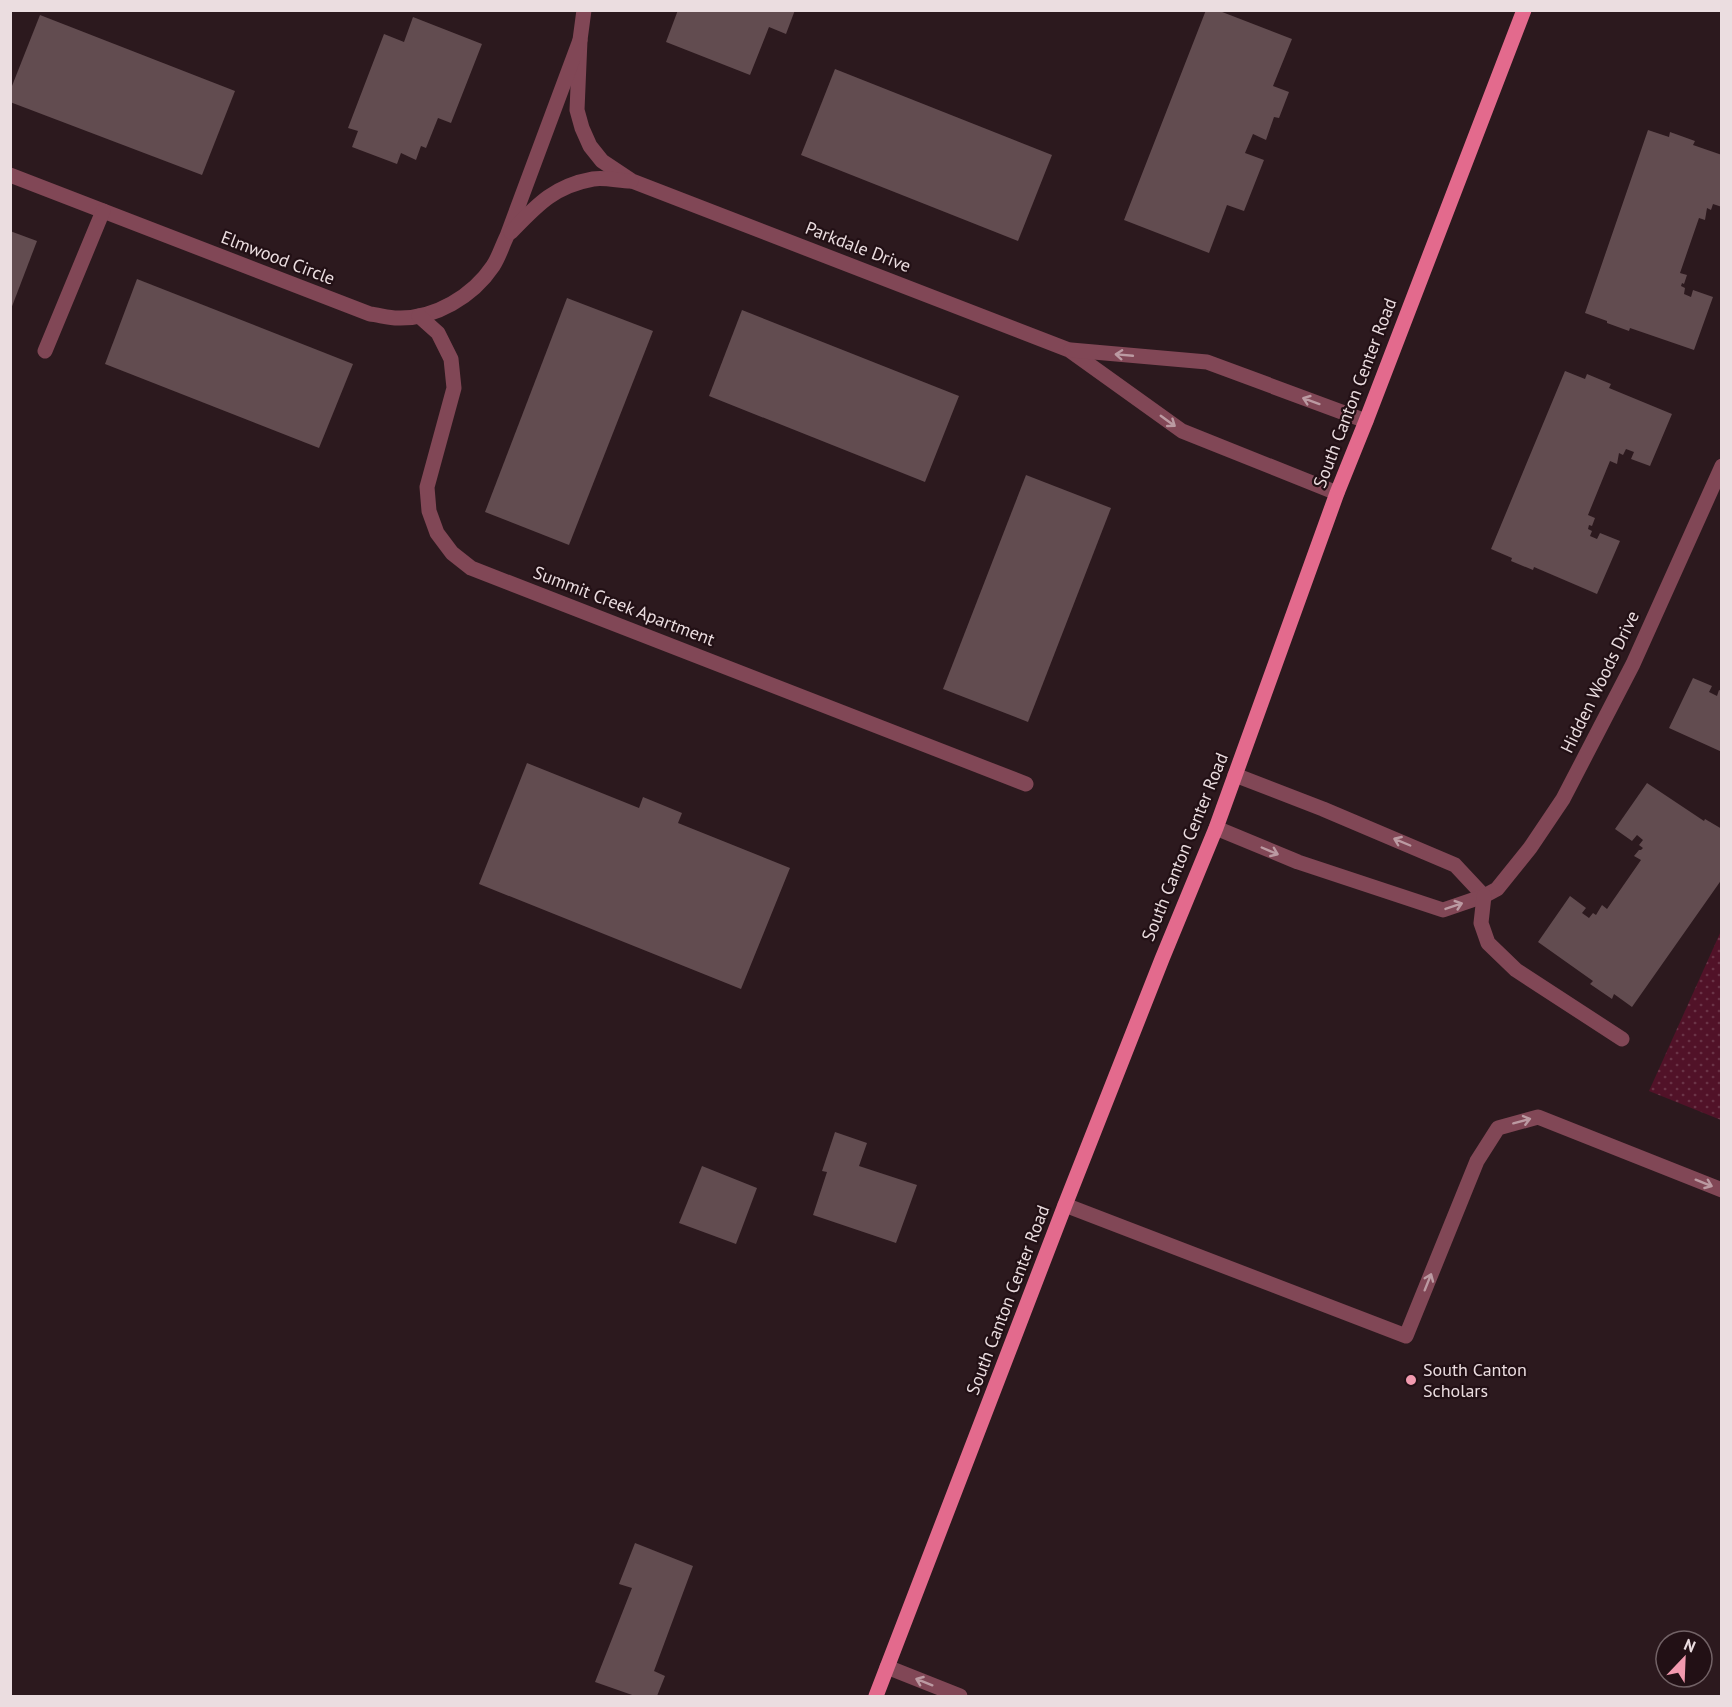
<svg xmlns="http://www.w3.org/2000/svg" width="1732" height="1707" font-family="'PT Sans',sans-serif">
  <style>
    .grass { fill: url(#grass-dots) }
    .building { fill: #624c50 }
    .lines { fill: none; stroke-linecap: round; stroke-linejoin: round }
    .minor { stroke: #814756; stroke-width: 15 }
    .major { stroke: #e36a8d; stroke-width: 15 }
    .oneway { stroke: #bb9aa2 }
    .poi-dot { fill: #f29aaf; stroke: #221015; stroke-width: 2 }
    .labels { text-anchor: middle; stroke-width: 4.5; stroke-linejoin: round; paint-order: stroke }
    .street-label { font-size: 18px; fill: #ebdde0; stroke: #221015 }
    .poi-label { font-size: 18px; fill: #ebdde0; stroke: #221015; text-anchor: start }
  </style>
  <defs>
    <pattern id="grass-dots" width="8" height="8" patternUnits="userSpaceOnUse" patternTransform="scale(1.5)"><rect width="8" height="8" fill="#511228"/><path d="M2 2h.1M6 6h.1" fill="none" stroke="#6a3447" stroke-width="1.8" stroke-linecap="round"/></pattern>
  </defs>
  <rect width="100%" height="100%" fill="#2c191e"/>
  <path class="grass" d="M1721,931v189l-72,-29z"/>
  <g class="building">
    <path d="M678,10h117l-9,24 -17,-7 -19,48 -84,-33z"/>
    <path d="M1206,10h11l75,29 -19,47 16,6 -10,26 -5,-1 -8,23 -13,-6 -8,19 19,7 -20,51 -17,-6 -18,48 -85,-33z"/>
    <path d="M40,15l195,76 -33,84 -192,-73v-11z"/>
    <path d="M413,17l69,27 -31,79 -13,-5 -12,30 -5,-2 -5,14 -15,-7 -4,11 -45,-17 6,-16 -10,-3 36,-94 20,8z"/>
    <path d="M835,69l217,86 -34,86 -217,-86z"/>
    <path d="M1648,130l21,7 1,-5 25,9 -2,4 29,10v52l-9,-3 -2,6 -4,-2 -2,12 -6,-2 -19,55 7,2 -3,9 -2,-1 -1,3 4,2 -1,6 7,3 2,-7 20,7 -19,53 -64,-22 -1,3 -22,-8v-2l-22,-8z"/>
    <path d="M10,231l27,10 -26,68h-1z"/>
    <path d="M137,279l216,85 -34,84 -214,-84z"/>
    <path d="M567,298l86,33 -84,214 -84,-33z"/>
    <path d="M742,310l217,86 -34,86 -216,-86z"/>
    <path d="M1565,371l20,8 2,-5 24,10 -2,4 63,26 -22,52 -19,-7 3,-7 -8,-3 -3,6 -4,-2 -2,11 -7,-3 -22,54 7,3 -3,8 -3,-1 -1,4 4,2 -2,5 7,3 3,-6 20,8 -23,53 -63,-27 -1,3 -22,-9 1,-3 -21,-9z"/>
    <path d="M1026,475l85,33 -83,214 -85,-33z"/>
    <path d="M1693,678l19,8 -3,6 8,4 2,-6 3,1v61l-53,-24z"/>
    <path d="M527,763l112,45 4,-11 39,16 -4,10 112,45 -49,121 -262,-105z"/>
    <path d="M1647,783l57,38 1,-2 17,10v50l-90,128 -18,-13 -2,5 -22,-15 3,-3 -55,-39 32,-46 16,12 -4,5 7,5 4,-5 3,2 6,-10 5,4 34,-49 -7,-4 5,-6h2l2,-2 -4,-3 4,-5 -6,-5 -5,6 -17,-12z"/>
    <path d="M835,1132l32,11 -8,23 58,19 -21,58 -83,-28 14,-43 -5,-1z"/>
    <path d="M702,1166l55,22 -21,56 -57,-21z"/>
    <path d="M635,1543l58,23 -39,105 11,5 -8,20h-22l-40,-14 37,-94 -13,-4z"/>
  </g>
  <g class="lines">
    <g class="minor">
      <path d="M580,40l-3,70 5,18 8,18 12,15 30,20 437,169 113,81 155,62"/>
      <path d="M10,175l360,139c9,1 19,4 28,4 37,1 75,-22 95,-52 6,-9 9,-20 14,-30l73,-196 4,-30"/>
      <path d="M511,232c26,-27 43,-46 82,-53 12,-2 26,2 38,2"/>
      <path d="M419,316l19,17 13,26 3,29 -27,99 2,24 8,22 15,20 19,15 555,216"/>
      <path d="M1071,350l136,12 159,59"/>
      <path d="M45,351l58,-140"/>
      <path d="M1235,775l88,34 132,56 29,31"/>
      <path d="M1216,828l82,34 145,48 41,-14 13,-7 33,-41 33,-49 70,-135 89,-198"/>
      <path d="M1484,896l-3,27 7,20 28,27 106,69"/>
      <path d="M1065,1205l341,131 71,-175 21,-33 40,-11 184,73"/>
      <path d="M887,1667l73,29"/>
    </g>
    <path class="major" d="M876,1696l189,-491 97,-246 54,-131 121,-335 29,-72 158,-411"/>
  </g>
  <defs><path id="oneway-shaft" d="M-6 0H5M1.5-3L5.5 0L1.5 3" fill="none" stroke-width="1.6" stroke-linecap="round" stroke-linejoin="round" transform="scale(1.5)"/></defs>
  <g class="oneway">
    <use href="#oneway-shaft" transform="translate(1124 355) rotate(-175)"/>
    <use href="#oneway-shaft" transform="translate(1311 401) rotate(-160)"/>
    <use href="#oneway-shaft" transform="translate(1168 421) rotate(36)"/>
    <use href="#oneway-shaft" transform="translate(1402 842) rotate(-157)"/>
    <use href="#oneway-shaft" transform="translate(1270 851) rotate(23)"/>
    <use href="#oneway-shaft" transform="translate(1454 906) rotate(-19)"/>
    <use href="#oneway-shaft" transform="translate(1522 1121) rotate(-15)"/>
    <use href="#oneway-shaft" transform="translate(1704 1183) rotate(22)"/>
    <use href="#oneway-shaft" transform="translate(1428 1282) rotate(-68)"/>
    <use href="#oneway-shaft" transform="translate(924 1682) rotate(-158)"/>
  </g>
  <circle class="poi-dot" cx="1411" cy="1380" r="6"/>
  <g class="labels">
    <g class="street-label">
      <text transform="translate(858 247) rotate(21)" y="6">Parkdale Drive</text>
      <text transform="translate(278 258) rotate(21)" y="6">Elmwood Circle</text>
      <text transform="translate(1355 393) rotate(-69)" y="6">South Canton Center Road</text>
      <text transform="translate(624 606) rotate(21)" y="6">Summit Creek Apartment</text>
      <text transform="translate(1600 682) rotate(-64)" y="6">Hidden Woods Drive</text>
      <text transform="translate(1185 847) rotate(-68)" y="6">South Canton Center Road</text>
      <text transform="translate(1008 1300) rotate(-69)" y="6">South Canton Center Road</text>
    </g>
    <g class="poi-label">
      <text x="1423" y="1376">South Canton<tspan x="1423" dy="21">Scholars</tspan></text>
    </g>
  </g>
  <rect width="1732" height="1707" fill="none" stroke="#ebdde0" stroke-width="24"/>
  <g transform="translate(1684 1659) rotate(23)"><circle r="28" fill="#221015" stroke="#726266" stroke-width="1.5"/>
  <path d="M0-4.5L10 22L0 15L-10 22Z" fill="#f29aaf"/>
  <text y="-9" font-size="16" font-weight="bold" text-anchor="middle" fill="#ebdde0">N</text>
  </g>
</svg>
